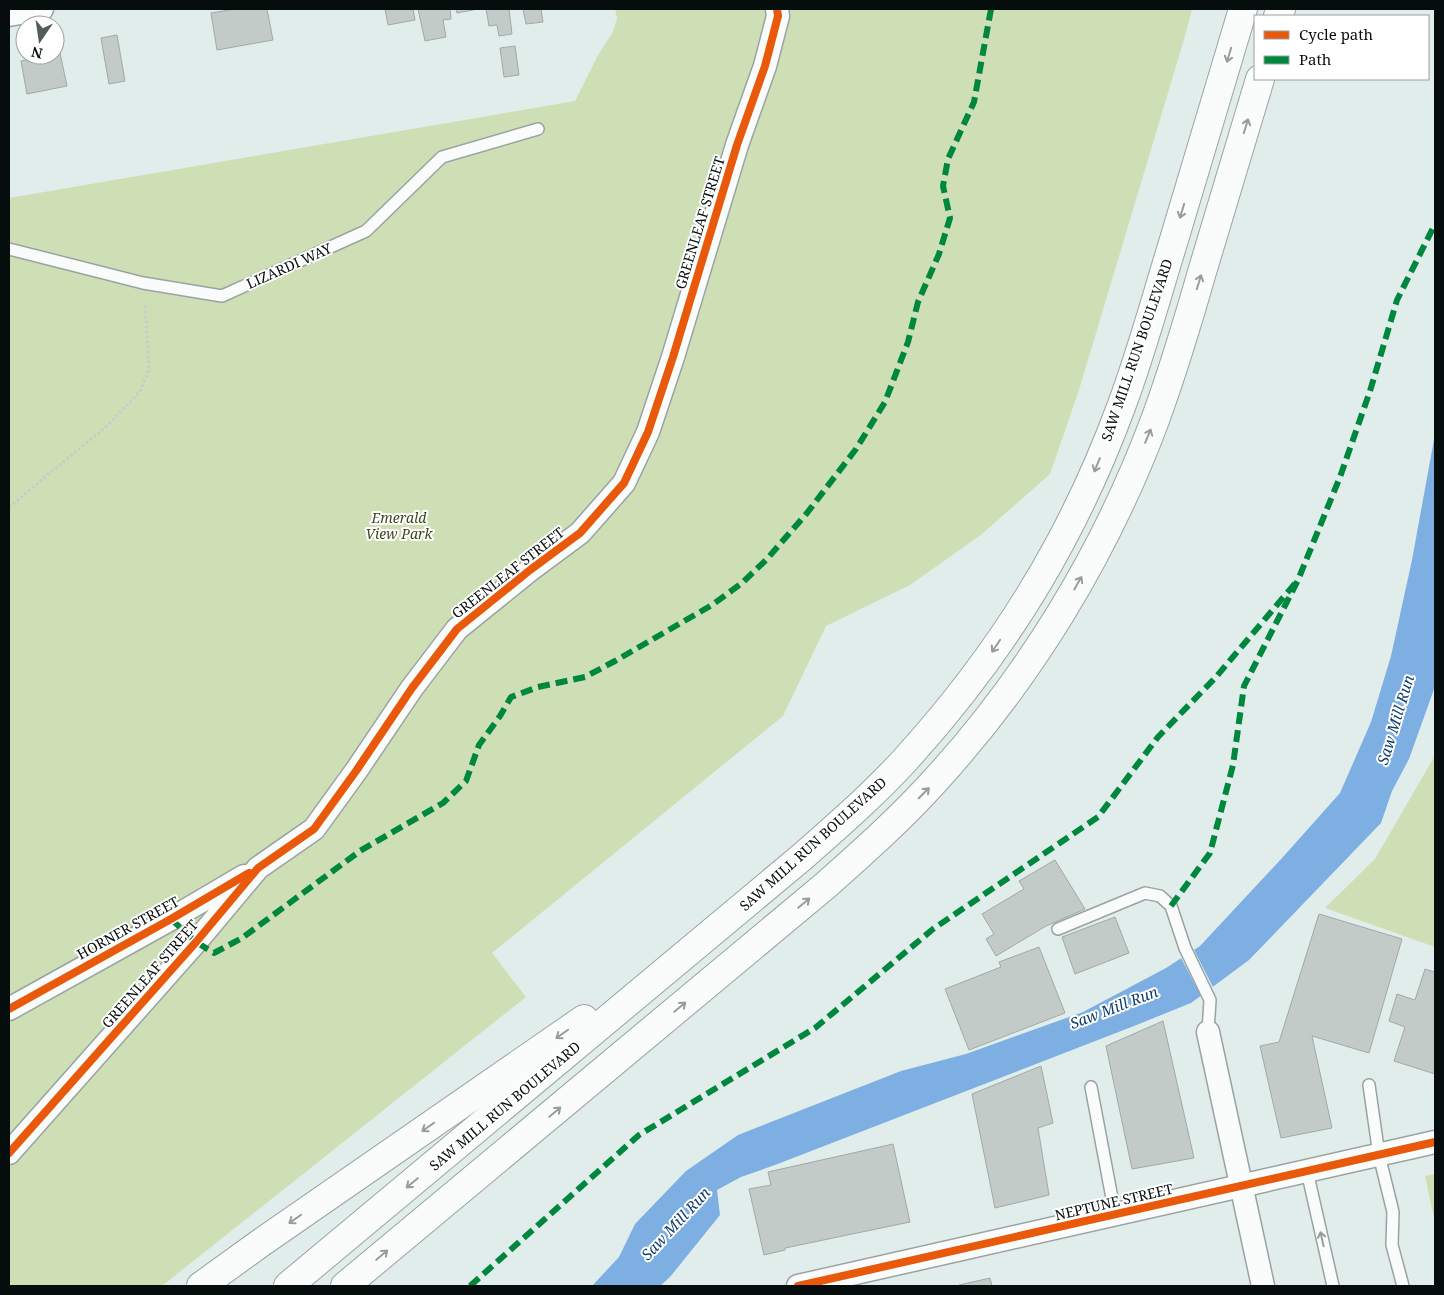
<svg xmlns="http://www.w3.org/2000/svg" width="1444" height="1295" font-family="'Noto Serif',serif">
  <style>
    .green { fill: #cedfb6 }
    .water { fill: #7dafe3 }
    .pier { fill: #e0edeb }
    .building { fill: #c2cbc8; stroke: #a1a9a6 }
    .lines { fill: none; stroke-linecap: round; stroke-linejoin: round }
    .service-casing { stroke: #9aa3a1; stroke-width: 14 }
    .minor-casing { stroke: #9aa3a1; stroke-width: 25 }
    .trunk-casing { stroke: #9aa3a1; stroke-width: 30 }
    .path { stroke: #c7cbca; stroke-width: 3; stroke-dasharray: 2.5 2.5; stroke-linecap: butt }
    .service { stroke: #fafcfc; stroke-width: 11 }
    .minor { stroke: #fafcfc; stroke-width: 22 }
    .trunk { stroke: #fafcfc; stroke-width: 28 }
    .quiet { stroke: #00873e; stroke-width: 6; stroke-dasharray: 12 6; stroke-linecap: butt }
    .cycleway-casing { stroke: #fff; stroke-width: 11 }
    .cycleway { stroke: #e8590c; stroke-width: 8 }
    .oneway { stroke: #989d9c }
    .labels { text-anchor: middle; stroke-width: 4; stroke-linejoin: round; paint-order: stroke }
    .street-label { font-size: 14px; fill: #060e0d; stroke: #fff }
    .park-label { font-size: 14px; font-style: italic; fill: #3a451c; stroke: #fff }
    .water-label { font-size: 15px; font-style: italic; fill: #0c3c6b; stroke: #fff }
  </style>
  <rect width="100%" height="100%" fill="#e0edeb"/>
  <g class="green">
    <path d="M615,9h577l-7,27 -106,354 -29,84 -68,60 -72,51 -84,41 -43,90 -291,237 34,44 -364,289h-153v-1088l566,-97 23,-46 15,-23 4,-14z"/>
    <path d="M1435,752v195l-110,-39 50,-49 58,-100z"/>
    <path d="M1435,1174v49l-10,-47z"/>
  </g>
  <path class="water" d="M1435,434v252l-2,6 -24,67 -17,32 -11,32 -132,137 -58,43 -57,23 -359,139 -34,12 -24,13 3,25 -50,62 -10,9h-68l27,-29 16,-33 51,-53 52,-36 163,-64 65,-17 117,-42 83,-44 34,-22 83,-89 57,-64 31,-71 20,-66 21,-96z"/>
  <path class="pier" d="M1193,948l21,41 -12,9 -22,-42z"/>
  <g class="building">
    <path d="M236,9h31l6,31 -56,10 -6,-37z"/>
    <path d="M385,9h28l2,11 -27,5z"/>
    <path d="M418,9h32l1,10 -8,1 3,17 -21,4z"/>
    <path d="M456,9h22l-21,4z"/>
    <path d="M486,9h23l3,25 -13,2 -2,-11 -8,1z"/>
    <path d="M523,9h18l2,13 -17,2z"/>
    <path d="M117,35l8,46 -16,3 -8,-46z"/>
    <path d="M515,46l4,29 -15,2 -4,-29z"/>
    <path d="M60,53l7,33 -40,8 -6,-33z"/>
    <path d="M1055,860l30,49 -39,17 -50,30 -10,-17 8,-5 -12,-20 42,-25 -5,-8z"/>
    <path d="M1319,914l83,25 -33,114 -57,-17 20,92 -51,10 -21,-92 19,-4z"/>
    <path d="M1115,917l14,36 -54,21 -13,-37z"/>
    <path d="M1039,947l26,66 -96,37 -24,-61 56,-22 -2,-5z"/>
    <path d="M1425,969l10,3v102l-41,-13 11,-34 -16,-6 8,-27 18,6z"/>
    <path d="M1163,1021l31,137 -62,11 -26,-123z"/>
    <path d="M1041,1066l12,57 -15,5 11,67 -54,13 -23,-114z"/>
    <path d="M893,1144l17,78 -125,26v2l-21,5 -15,-66 22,-4 -3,-13z"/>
    <path d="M990,1278l2,8h-33v-1z"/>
  </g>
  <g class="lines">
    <g class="service-casing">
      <g id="service">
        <path d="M9,249l134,34 79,13 144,-65 76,-74 96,-28"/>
        <path d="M1058,929l87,-36 15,3 11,10 14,42 25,52 -2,32"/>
        <path d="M1369,1085l10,70 14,57 -1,33 11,41"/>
        <path d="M1091,1087l24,127"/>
        <path d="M1307,1171l26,115"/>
      </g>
    </g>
    <g class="minor-casing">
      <g id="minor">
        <path d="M9,15l33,-6"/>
        <path d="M9,1009l162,-90 73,-43"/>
        <path d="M1208,1032l55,254"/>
        <path d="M9,1153l187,-211 62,-74 56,-39 42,-58 56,-83 45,-59 73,-59 50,-37 44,-50 24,-51 25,-75 64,-212 28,-79 13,-50 -1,-7"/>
        <path d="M798,1286l637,-144"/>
      </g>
    </g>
    <g class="trunk-casing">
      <g id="trunk">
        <path d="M1278,16l3,-7"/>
        <path d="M201,1286l61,-44 322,-223"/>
        <path d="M288,1286l514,-429c35,-31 71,-62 103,-97 60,-66 114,-140 156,-219 23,-43 43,-88 60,-134 20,-53 35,-109 52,-164 23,-78 46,-156 70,-234"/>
        <path d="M345,1286l481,-401c36,-32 72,-64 105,-100 97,-105 174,-231 224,-365 18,-49 33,-99 47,-148 19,-64 39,-129 58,-193"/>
      </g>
    </g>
    <path class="path" d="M9,507l98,-81 34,-36 8,-21 -4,-65"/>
    <use href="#service" class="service"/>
    <use href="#minor" class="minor"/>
    <use href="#trunk" class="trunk"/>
    <g class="quiet">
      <path d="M1171,906l39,-53 23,-88 11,-79 54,-106 42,-103 30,-86 27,-91 38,-76"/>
      <path d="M171,919l25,23 18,11 28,-15 118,-87 83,-48 23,-22 13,-36 21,-29 11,-19 27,-10 47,-10 30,-16 97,-56 30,-22 25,-24 40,-46 49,-64 29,-47 23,-60 10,-40 21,-48 11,-36 -7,-32 5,-27 26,-57 17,-93"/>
      <path d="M470,1286l169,-151 176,-107 118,-99 165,-112 60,-80 58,-60 82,-97"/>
    </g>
    <g class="cycleway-casing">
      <g id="cycleway">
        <path d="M9,1009l162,-90 78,-46"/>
        <path d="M9,1153l187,-211 62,-74 56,-39 42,-58 56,-83 45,-59 73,-59 50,-37 44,-50 24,-51 25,-75 64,-212 28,-79 13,-50 -1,-7"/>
        <path d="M798,1286l637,-144"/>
      </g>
    </g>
    <use href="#cycleway" class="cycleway"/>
  </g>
  <defs><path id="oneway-shaft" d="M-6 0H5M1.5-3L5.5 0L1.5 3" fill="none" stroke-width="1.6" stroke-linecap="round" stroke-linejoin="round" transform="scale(1.25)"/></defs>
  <g class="oneway">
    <use href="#oneway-shaft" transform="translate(1229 55) rotate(107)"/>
    <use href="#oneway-shaft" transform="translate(1246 126) rotate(-73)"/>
    <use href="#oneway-shaft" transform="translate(1182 211) rotate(107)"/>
    <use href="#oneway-shaft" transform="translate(1199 282) rotate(-73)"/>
    <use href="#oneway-shaft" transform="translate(1148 436) rotate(-67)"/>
    <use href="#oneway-shaft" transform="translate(1097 465) rotate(113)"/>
    <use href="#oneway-shaft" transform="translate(1078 583) rotate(-60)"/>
    <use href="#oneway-shaft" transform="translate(996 646) rotate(124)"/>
    <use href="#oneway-shaft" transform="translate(924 793) rotate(-45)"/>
    <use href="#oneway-shaft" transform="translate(804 903) rotate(-40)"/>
    <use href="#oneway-shaft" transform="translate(680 1007) rotate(-40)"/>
    <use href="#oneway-shaft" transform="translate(562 1034) rotate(145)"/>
    <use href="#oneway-shaft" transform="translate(555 1112) rotate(-40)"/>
    <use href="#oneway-shaft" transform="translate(428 1127) rotate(145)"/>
    <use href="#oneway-shaft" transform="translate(412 1183) rotate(140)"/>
    <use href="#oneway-shaft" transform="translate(295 1219) rotate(145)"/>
    <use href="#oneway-shaft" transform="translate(1322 1239) rotate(-102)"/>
    <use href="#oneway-shaft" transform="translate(382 1255) rotate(-40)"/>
  </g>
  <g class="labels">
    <g class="street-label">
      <text transform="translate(700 223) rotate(-73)" y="5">GREENLEAF STREET</text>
      <text transform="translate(289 266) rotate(-24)" y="5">LIZARDI WAY</text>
      <text transform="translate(1137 350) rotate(-71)" y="5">SAW MILL RUN BOULEVARD</text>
      <text transform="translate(508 573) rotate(-38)" y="5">GREENLEAF STREET</text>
      <text transform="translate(813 844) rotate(-42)" y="5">SAW MILL RUN BOULEVARD</text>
      <text transform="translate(128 928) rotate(-29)" y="5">HORNER STREET</text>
      <text transform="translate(150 974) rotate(-49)" y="5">GREENLEAF STREET</text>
      <text transform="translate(505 1106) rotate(-40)" y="5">SAW MILL RUN BOULEVARD</text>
      <text transform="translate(1114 1202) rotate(-13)" y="5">NEPTUNE STREET</text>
    </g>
    <g class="park-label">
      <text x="399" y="523">Emerald<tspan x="399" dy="16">View Park</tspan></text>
    </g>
    <g class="water-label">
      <text transform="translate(1396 720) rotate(-73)" y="5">Saw Mill Run</text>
      <text transform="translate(1114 1008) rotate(-21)" y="5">Saw Mill Run</text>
      <text transform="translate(676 1224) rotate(-47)" y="5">Saw Mill Run</text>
    </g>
  </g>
  <rect width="1444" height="1295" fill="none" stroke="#060e0d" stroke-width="20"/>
  <rect x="1254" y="15" width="175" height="65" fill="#ffffff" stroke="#9b9f9e"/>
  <rect x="1264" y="31" width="25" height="8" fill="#e8590c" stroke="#9b9f9e"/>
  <text x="1299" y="40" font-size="15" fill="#060e0d">Cycle path</text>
  <rect x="1264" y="56" width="25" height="8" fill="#00873e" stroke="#9b9f9e"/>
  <text x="1299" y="65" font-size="15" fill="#060e0d">Path</text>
  <g transform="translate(40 40) rotate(193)"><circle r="24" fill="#ffffff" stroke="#9b9f9e"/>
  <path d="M0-4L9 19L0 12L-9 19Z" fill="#525c5b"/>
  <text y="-8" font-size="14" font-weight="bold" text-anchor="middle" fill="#060e0d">N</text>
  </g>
</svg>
